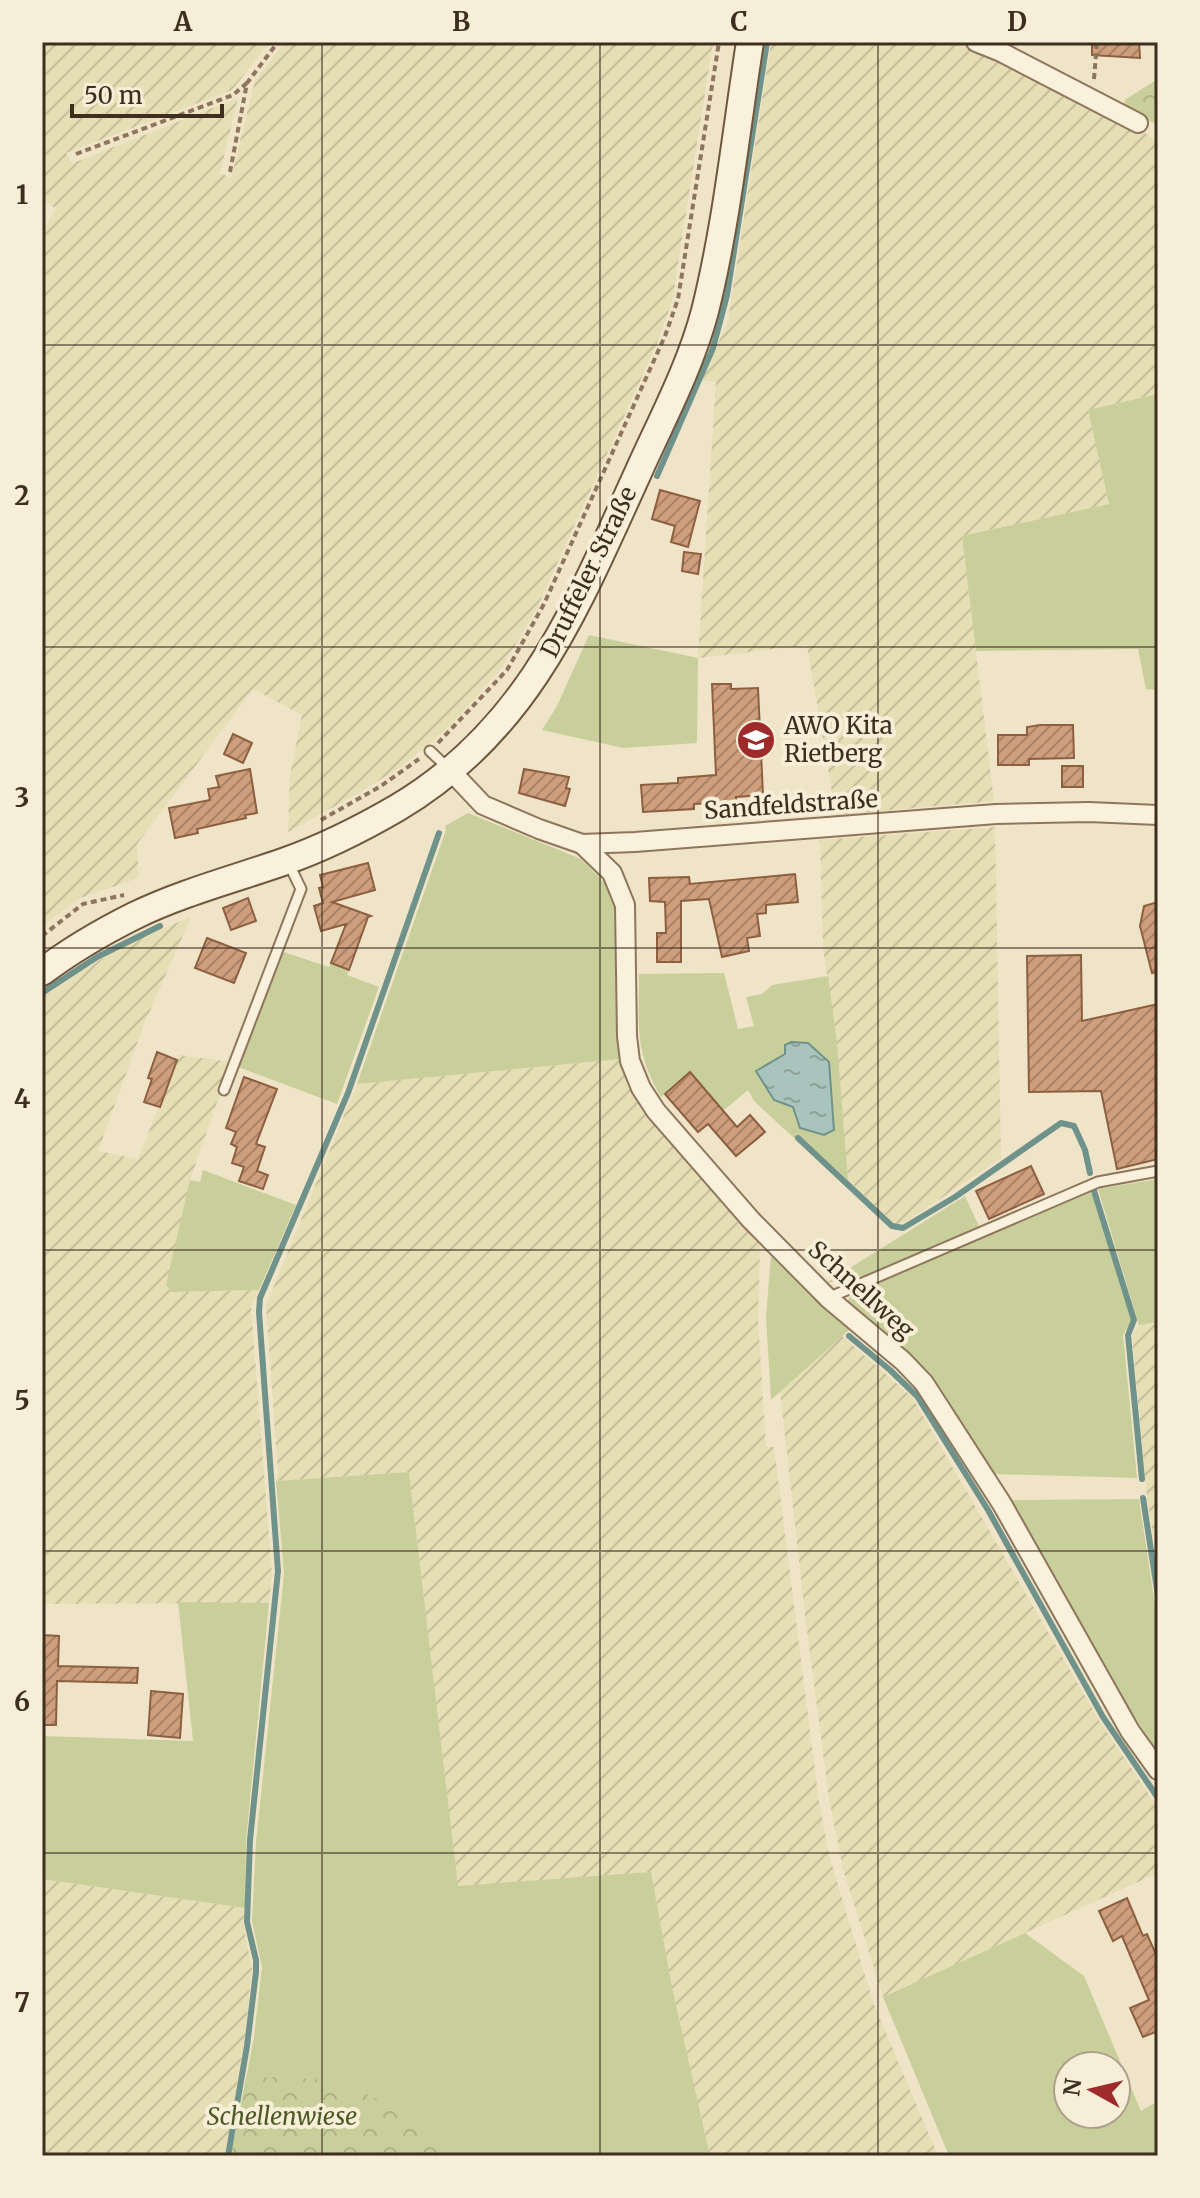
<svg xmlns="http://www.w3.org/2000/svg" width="1200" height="2198" font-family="Merriweather,serif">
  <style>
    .farmland { fill: url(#farmland-furrows) }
    .green { fill: #c9cf9b; fill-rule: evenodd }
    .forest { fill: url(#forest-crowns) }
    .water { fill: url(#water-ripples); stroke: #6f938a; stroke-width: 2 }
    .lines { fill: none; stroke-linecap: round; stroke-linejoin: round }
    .stream { stroke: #6f938a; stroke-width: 6 }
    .building { fill: url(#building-hatch); stroke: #8d5f41; stroke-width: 2 }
    .lane-casing { stroke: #8d765c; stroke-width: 13 }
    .street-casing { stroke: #8d765c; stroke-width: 22 }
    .secondary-casing { stroke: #6f573f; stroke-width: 30 }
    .path { stroke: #8d765c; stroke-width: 4; stroke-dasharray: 6 4; stroke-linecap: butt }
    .lane { stroke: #faf1dc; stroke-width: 9 }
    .street { stroke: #faf1dc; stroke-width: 18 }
    .secondary { stroke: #faf1dc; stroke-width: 26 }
    .grid { fill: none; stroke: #3d2e20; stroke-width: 2; stroke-opacity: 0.55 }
    .labels { text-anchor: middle; stroke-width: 8; stroke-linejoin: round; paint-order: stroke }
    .street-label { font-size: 24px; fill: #3d2e20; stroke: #f7eed8 }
    .poi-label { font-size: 24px; fill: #3d2e20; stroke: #f7eed8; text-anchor: start }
    .park-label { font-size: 24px; font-style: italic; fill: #4d5a26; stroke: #f7eed8 }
    .neatline { fill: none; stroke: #3d2e20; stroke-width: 3 }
    .grid-label { font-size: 26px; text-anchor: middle; font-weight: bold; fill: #3d2e20 }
  </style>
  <defs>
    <pattern id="farmland-furrows" width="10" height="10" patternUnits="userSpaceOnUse" patternTransform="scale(2)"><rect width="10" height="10" fill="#e6deb5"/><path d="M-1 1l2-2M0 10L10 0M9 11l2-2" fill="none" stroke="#c6bf9b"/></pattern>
    <pattern id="forest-crowns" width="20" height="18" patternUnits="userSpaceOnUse" patternTransform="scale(2)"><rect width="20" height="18" fill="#c9cf9b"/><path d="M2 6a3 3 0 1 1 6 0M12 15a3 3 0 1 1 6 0" fill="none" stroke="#aeb285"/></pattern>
    <pattern id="water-ripples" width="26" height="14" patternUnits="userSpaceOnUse" patternTransform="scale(2)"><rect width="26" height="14" fill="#a9c4bc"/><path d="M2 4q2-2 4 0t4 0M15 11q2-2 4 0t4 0" fill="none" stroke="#8ba098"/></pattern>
    <pattern id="building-hatch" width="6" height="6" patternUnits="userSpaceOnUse" patternTransform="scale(2)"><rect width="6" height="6" fill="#cf9f7d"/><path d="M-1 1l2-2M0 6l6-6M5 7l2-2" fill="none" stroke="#a98266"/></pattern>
  </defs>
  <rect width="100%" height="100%" fill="#f0e4c8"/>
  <g class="farmland">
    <path d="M42,42h228l-38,48 -166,63 7,10 165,-65 -18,75 11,5 24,-97 30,-39h428l-41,260 -16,44 -121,266 -35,58 -50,56 -48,40 -40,25 -74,41 2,-57 12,-60 -49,-26 -116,155 2,34 -59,20 -38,28v-694l14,-23 -14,-11z"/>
    <path d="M771,42h182l48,18 157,80v254l-70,16 21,94 -147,32 32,265 -158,14 -29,-170 -109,13 18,-277h-14l26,-60z"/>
    <path d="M995,827l6,331 -100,67 -6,-1 -47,-44 -11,-138 -14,-94 -3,-108z"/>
    <path d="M191,917l-48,110 -45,124 40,8 41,-104 52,7 -41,118 -18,112 87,-2 -8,17 21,267 -3,29 -227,1v-607l59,-38 44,-23z"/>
    <path d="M621,1059l11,33 15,23 113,129 -2,75 8,128h8l45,355 11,56 43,144 65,154h-228l-38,-169 -21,-115 -193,15 -49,-415 -133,9 2,-8 -12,-168 91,-221z"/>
    <path d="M1158,1322v241l-11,-65 -15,-162 7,-11z"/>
    <path d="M842,1336l70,61 188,325 58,86v65l-275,124 -40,-128 -14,-71 -23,-174 -26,-232z"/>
    <path d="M42,1879l203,29 -2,14 9,47 -7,66 -20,121h-183z"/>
  </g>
  <g class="green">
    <path d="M1158,394v296l-12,-1 -8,-40 -162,2 -14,-115 147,-32 -21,-94z"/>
    <path d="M589,635l109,23 -1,85 -74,5 -81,-18 15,-24z"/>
    <path d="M468,813l113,46 25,25 8,20 7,155 -264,25 89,-254 -1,-4z"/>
    <path d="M281,951l48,16 2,-4 18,7 -2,5 32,12 -42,117 -99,-37z"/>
    <path d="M724,973l14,56 16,-3 -8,-29 16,-3 10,-9 56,-9 9,66 11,138 -50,-46 -4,4 -40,-37 -6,-11 -25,21 -33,-39 -29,25c-27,-46 -22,-72 -22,-123zM808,1043l10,10 -25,54 -19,-7 -17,-30z"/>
    <path d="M203,1170l93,35 -37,85 -87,2 -6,-7 24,-105 10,2z"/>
    <path d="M1158,1179v143l-19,3 -41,-136z"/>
    <path d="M1091,1192l41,127 -9,16 14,143 -142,-4 -61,-96 -23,-23 -63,-54 3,-7z"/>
    <path d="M965,1196l14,30 -115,50 -38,7z"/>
    <path d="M771,1256l41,42 37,32 -78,70 -5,-83z"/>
    <path d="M409,1472l49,414 193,-14 21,115 38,169h-479l23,-119 8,-70 -10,-46 4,-79 28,-268 -8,-93z"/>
    <path d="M1139,1499l19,126v127l-28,-42 -119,-210z"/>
    <path d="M178,1602l91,1 -23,238 -1,67 -203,-29v-143l151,5z"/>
    <path d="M1025,1933l59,43 57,135 17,-10v55h-209l-66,-159zM1068,2066h48v48h-48z"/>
  </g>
  <g class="forest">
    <path d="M1158,79v46l-36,-18 4,-8z"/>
    <path d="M283,2077l55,4 65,30 39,45h-211l15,-78z"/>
  </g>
  <path class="water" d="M791,1042l17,1 21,19 5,68 -10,5 -24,-7 -7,-21 -19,-7 -18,-29 29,-17v-9z"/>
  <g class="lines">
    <g class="stream">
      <path d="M657,476l56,-128 14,-53 40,-253"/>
      <path d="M42,993l55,-36 63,-31"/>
      <path d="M798,1138l94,88 11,2 52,-31 106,-74 13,3 11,24 5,23"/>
      <path d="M1094,1191l40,129 -6,15 14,144"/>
      <path d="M849,1336l41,34 27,26 71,114 115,207 55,81"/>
      <path d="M1143,1498l15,98"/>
      <path d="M228,2156l19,-110 9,-74v-12l-9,-38 3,-82 28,-269 -19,-259 1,-14 88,-205 91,-260"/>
    </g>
  </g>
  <g class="building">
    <path d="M1092,42h47l1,16 -48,-3z"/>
    <path d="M660,490l40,11 -12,46 -17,-5 4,-16 -23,-7z"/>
    <path d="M684,552l17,2 -3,20 -16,-3z"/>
    <path d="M712,684h19v5l27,-1 5,107 -27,2v5l-42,2v5l-51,3 -2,-27 37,-2v-5l38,-3z"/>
    <path d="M1040,725h33l1,33 -45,1v6h-31v-30h29v-8z"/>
    <path d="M233,734l19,9 -9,20 -19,-9z"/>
    <rect x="1062" y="766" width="21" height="21"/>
    <path d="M250,769l7,44 -12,2 1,3 -49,11 1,4 -23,5 -6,-30 41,-8 -2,-11 11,-2 -3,-11z"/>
    <path d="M524,769l45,8 -3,11 4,1 -5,17 -46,-13z"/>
    <path d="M368,863l7,27 -43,12 39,14 -3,1 -19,53 -18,-7 15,-39 -25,7 -7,-25 9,-3 -4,-15 4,-1 -3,-12z"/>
    <path d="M795,874l3,28 -32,3v8l-9,1 3,22 -13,2 2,13 -27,6 -13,-58 -28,2v61h-24v-29h9l-1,-31 -15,-1 -1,-23 40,-1 1,7z"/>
    <path d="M248,898l8,23 -25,9 -8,-22z"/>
    <path d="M1158,902v70l-6,1 -12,-47 4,-20z"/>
    <path d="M207,938l39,15 -12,30 -39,-15z"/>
    <path d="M1081,955l1,66 76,-17v155l-41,10 -16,-78 -72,1 -2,-136z"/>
    <path d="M157,1052l20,8 -17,47 -16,-5 8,-23 -4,-1z"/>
    <path d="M690,1072l47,55 13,-12 15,17 -29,24 -28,-32 -10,8 -33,-38z"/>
    <path d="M244,1077l33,12 -21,55 9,3 -8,24 11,4 -5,14 -24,-8 5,-14 -12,-4 5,-16 -6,-3 5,-12 -10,-4z"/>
    <path d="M1031,1166l13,28 -55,25 -13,-28z"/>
    <path d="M42,1635l17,1 -1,30 80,2 -1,15 -80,-2 -1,44h-14z"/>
    <path d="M151,1691l32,3 -3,44 -32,-3z"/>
    <path d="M1127,1898l16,38 4,-2 11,25v72l-15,6 -13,-29 19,-8 -27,-64 -9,5 -14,-30z"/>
  </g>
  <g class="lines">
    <g class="lane-casing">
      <g id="lane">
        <path d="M430,751l18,17"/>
        <path d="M224,1090l77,-201 -12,-25"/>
        <path d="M828,1298l270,-116 60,-11"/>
      </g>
    </g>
    <g class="street-casing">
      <g id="street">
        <path d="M976,42l25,10 137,71"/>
        <path d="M450,770l33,35 56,24 43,15 53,-2 361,-28 93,-2 69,3"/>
        <path d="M582,844l30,29 13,32 2,131 3,25 11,27 15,23 95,109 77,78 75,63 21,22 78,121 128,227 28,39"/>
      </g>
    </g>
    <g class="secondary-casing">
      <path id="secondary" d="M42,972c29,-22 60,-40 92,-56 47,-23 100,-37 149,-54 40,-14 78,-33 114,-54 132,-78 180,-202 240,-333 24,-54 53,-107 68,-164 22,-88 31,-180 45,-269"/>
    </g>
    <g class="path">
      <path d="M1094,79l3,-37"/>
      <path d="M76,154l157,-59 14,-12"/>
      <path d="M230,172l17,-89 31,-41"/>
      <path d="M438,743l69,-73 37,-66 121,-268 13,-37 41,-257"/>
      <path d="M321,820l60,-34 38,-27"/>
      <path d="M42,936l41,-32 41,-9"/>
    </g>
    <use href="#lane" class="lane"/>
    <use href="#street" class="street"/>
    <use href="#secondary" class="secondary"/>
  </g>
  <path class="grid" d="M322,42v2114M600,42v2114M878,42v2114M42,345h1116M42,647h1116M42,948h1116M42,1250h1116M42,1551h1116M42,1853h1116"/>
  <defs>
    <g id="school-disc" transform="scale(2)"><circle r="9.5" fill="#9e2a2b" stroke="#f7eed8"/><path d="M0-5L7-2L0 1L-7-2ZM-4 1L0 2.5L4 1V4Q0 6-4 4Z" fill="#fff"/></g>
  </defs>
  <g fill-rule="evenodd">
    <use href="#school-disc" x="756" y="740"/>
  </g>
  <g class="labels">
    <g class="street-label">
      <text transform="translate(589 572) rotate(-64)" y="8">Druffeler Straße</text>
      <text transform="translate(791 805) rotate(-4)" y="8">Sandfeldstraße</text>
      <text transform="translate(861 1290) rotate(42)" y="8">Schnellweg</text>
    </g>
    <g class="poi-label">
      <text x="784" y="734">AWO Kita<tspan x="784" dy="28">Rietberg</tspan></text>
    </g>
    <g class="park-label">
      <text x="282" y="2125">Schellenwiese</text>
    </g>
  </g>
  <rect width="1200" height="2198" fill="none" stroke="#f7eed8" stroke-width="88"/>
  <g transform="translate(1092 2090) rotate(278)"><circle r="38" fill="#f7eed8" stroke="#ada18e" stroke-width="2"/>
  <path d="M0-6L14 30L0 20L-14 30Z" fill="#9e2a2b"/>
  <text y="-12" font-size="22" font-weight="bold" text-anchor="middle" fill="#3d2e20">N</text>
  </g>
  <path d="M72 104v12h150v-12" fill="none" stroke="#3d2e20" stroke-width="4"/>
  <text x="84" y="104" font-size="24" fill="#3d2e20" stroke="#f7eed8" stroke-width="6" paint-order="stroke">50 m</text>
  <rect x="44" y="44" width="1112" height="2110" class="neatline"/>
  <g class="grid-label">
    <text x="183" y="31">A</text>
    <text x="461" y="31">B</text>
    <text x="739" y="31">C</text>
    <text x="1017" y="31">D</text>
    <text x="22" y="204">1</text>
    <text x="22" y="505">2</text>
    <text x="22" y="807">3</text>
    <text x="22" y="1108">4</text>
    <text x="22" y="1410">5</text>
    <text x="22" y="1711">6</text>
    <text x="22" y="2012">7</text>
  </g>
</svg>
